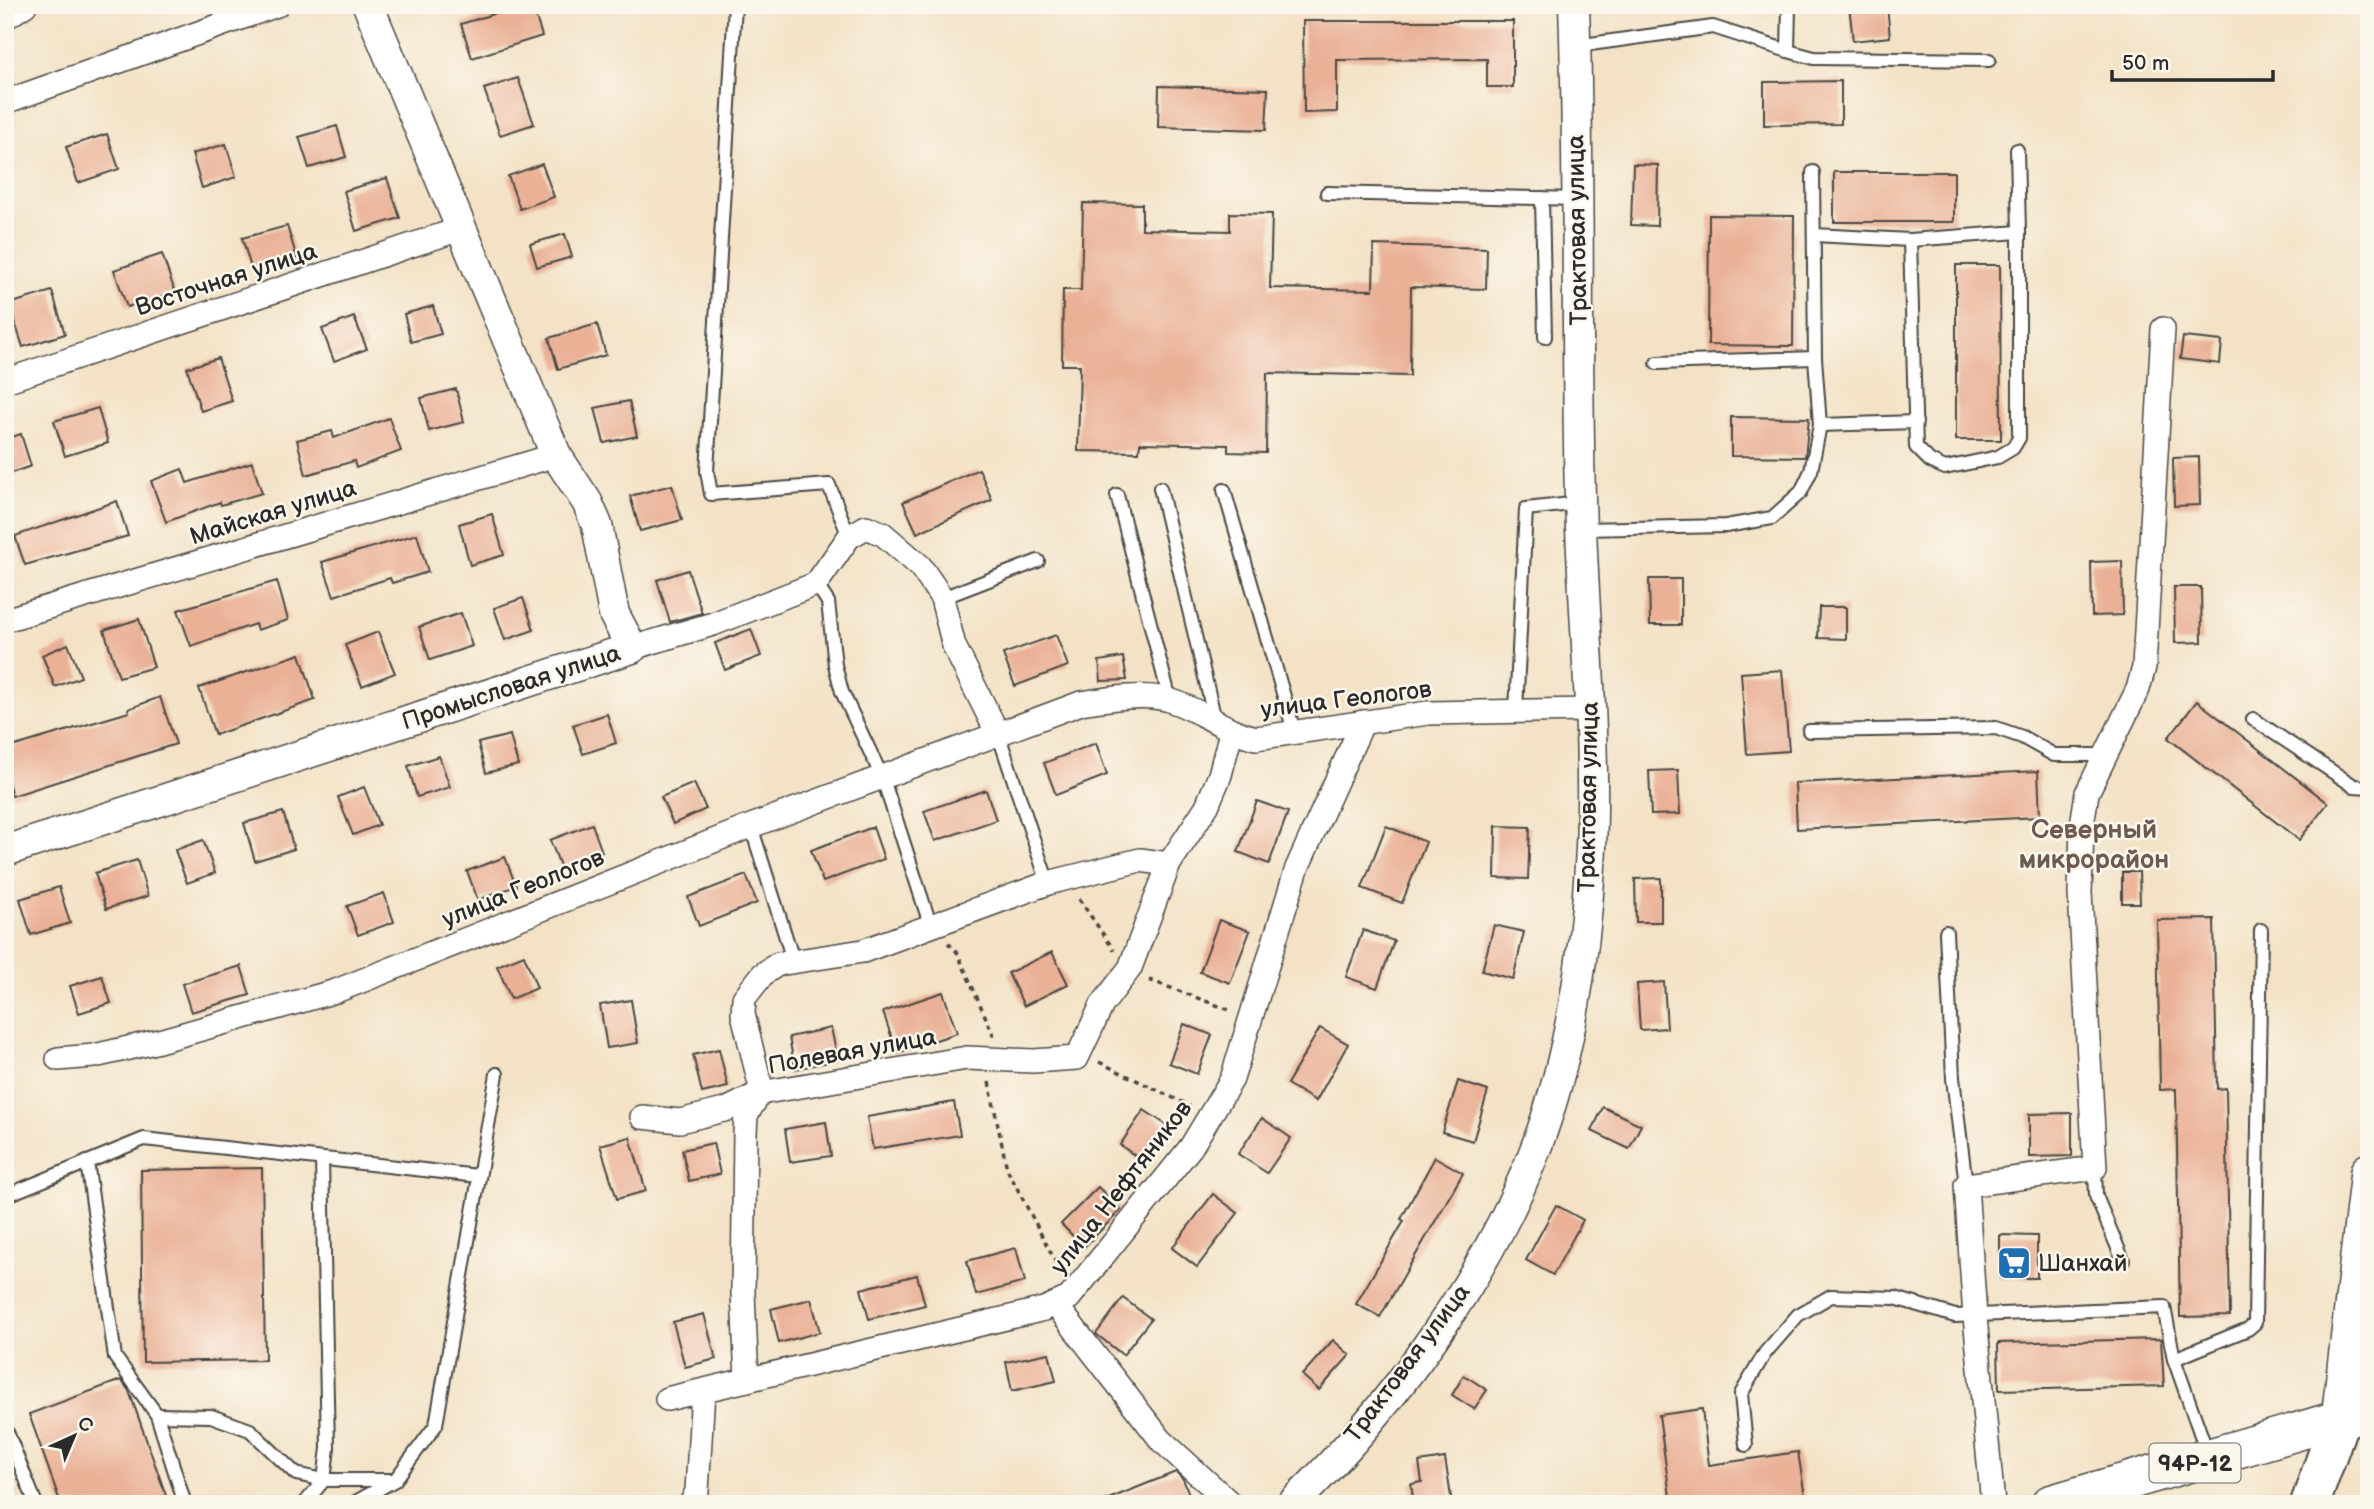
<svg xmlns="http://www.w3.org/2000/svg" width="2374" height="1509" font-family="'Balsamiq Sans',sans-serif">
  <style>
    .building { fill: #eab196 }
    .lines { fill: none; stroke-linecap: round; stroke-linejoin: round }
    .service-casing { stroke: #494642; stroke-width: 16 }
    .minor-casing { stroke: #494642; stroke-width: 26 }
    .tertiary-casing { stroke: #494642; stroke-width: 33 }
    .primary-casing { stroke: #494642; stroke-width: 40 }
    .trunk-casing { stroke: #494642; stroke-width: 42 }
    .path { stroke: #494642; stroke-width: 3.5; stroke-dasharray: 5 5; stroke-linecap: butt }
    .service { stroke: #fff; stroke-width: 12 }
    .minor { stroke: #fff; stroke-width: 23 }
    .tertiary { stroke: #fff; stroke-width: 30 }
    .primary { stroke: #fff; stroke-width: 37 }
    .trunk { stroke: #fff; stroke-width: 38 }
    .labels { text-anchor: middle; stroke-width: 5; stroke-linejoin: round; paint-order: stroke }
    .shield { fill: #fbf7ec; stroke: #696865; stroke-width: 2 }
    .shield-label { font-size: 23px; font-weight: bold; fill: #2b2b2b }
    .street-label { font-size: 24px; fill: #2b2b2b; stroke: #fbf7ec }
    .poi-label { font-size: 24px; fill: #2b2b2b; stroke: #fbf7ec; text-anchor: start }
    .neighbourhood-label { font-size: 26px; font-weight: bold; fill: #6e5a50; stroke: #fbf7ec }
  </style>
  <rect width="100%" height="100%" fill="#fbf7ec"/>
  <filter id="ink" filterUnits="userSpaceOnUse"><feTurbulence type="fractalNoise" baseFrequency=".0143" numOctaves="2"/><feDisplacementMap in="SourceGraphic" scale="14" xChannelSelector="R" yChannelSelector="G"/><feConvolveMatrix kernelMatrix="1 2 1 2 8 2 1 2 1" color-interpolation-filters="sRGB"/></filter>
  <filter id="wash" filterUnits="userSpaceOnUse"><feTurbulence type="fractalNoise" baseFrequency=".00686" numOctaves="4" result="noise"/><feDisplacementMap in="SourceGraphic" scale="28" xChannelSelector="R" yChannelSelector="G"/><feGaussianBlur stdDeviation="1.57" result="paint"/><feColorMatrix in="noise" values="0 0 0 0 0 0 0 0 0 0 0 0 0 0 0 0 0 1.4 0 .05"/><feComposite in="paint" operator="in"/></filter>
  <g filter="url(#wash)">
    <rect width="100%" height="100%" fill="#f3e2c6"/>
    <g id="blocks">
      <g class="building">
        <path d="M522,5h10l10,31 -70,22 -11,-34z"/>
        <path d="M1849,5h38l3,32 -37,4z"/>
        <path d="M1303,21h210v66h-26v-28l-150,1v52l-33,1z"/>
        <path d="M518,78l16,46 -34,11 -16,-46z"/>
        <path d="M1841,81v43l-77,1v-43z"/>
        <path d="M1159,86l109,3 -2,41 -108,-3z"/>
        <path d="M337,126l9,31 -37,11 -10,-31z"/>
        <path d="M107,134l12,35 -41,14 -12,-36z"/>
        <path d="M226,144l10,33 -34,11 -10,-34z"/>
        <path d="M542,164l12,33 -34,12 -12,-33z"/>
        <path d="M1633,164l25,1 -1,61 -26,-1z"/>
        <rect x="1834" y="172" width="120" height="50"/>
        <path d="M387,178l13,40 -44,13 -12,-40z"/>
        <path d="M1083,203l59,1v25l88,2v-18l42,1 -2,74 103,2 1,-45 113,3 -1,41 -75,-2 -1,89 -143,-3 -1,80 -38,-1v-7l-88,-2 -1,9 -61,-1 2,-86h-18l1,-75h18z"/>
        <path d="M1709,215l85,1 -1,130 -85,-1z"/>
        <path d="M287,226l10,32 -45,13 -10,-33z"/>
        <path d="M565,234l7,23 -35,10 -7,-23z"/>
        <path d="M162,254l13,38 -48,15 -13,-37z"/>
        <path d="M1956,265h44l1,175h-45z"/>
        <path d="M52,291l13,43 -42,13 -14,-43z"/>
        <path d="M433,306l8,28 -30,8 -7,-28z"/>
        <path d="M354,317l13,32 -33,12 -12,-32z"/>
        <path d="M597,324l9,31 -48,14 -9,-31z"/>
        <path d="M2183,337l39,4 -2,23 -40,-5z"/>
        <path d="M218,358l14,43 -31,10 -14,-43z"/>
        <path d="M456,389l8,33 -35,9 -8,-33z"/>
        <path d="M629,401l8,35 -33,7 -9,-35z"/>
        <path d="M98,408l10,35 -43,13 -11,-35z"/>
        <path d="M1731,417l78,1 -4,39 -74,-1z"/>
        <path d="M389,418l12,33 -45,17 -2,-7 -48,14 -9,-35 35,-9 2,7z"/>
        <path d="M21,434l10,32 -26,9v-36z"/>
        <path d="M2199,457l1,48 -26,1 -1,-48z"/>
        <path d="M252,462l10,31 -41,12 -1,-3 -54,20 -15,-41 31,-12 5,14z"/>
        <path d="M979,469l13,31 -75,33 -14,-31z"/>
        <path d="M672,485l10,35 -42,11 -10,-35z"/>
        <path d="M117,501l11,35 -103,29 -10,-29z"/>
        <path d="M492,514l12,41 -34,10 -11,-41z"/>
        <path d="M417,534l11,38 -36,11 -2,-5 -56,18 -12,-34z"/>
        <path d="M2122,561l1,54 -31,1 -1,-54z"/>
        <path d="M688,570l14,43 -32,9 -13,-42z"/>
        <path d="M1649,579h32v46h-31z"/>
        <path d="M277,581l11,39 -31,10 -2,-6 -64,22 -13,-36z"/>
        <path d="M2174,587h27l1,55 -27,1z"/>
        <path d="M523,598l11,32 -29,10 -11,-32z"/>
        <path d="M1819,607h27v32l-28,-1z"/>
        <path d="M461,613l11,33 -42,14 -11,-33z"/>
        <path d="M139,619l15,48 -35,10 -15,-47z"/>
        <path d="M751,629l10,27 -36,14 -10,-27z"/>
        <path d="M378,632l17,41 -33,13 -17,-41z"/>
        <path d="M1056,635l12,31 -53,20 -12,-32z"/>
        <path d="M68,644l13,33 -26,10 -13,-32z"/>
        <path d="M300,654l15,46 -100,35 -16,-47z"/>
        <path d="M1123,657l4,23 -26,1 -2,-20z"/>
        <path d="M1782,670l7,81 -42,3 -6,-81z"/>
        <path d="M160,697l16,47 -164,52 -7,-26v-21l124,-37 -1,-3z"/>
        <path d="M2197,701l131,102 -29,37 -131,-102z"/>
        <path d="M607,714l9,29 -33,11 -10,-29z"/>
        <path d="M510,735l8,30 -32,8 -8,-30z"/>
        <path d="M1096,743l11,32 -51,20 -12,-32z"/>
        <path d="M439,756l11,31 -33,10 -9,-31z"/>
        <path d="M1678,770l2,44 -29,1 -2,-44z"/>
        <path d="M2038,771l2,46 -243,12 -2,-46z"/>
        <path d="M694,783l12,26 -33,15 -12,-27z"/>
        <path d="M364,787l15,38 -26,10 -15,-38z"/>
        <path d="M986,790l10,30 -61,21 -11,-30z"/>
        <path d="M1257,801l31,11 -19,52 -31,-12z"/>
        <path d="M283,812l11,37 -39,12 -11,-38z"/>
        <path d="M592,824l10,28 -41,16 -11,-28z"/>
        <path d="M1386,826l40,16 -24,61 -40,-15z"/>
        <path d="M1496,826l34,1 -2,52 -33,-1z"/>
        <path d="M873,827l11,32 -61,23 -12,-32z"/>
        <path d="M203,840l12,33 -28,10 -12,-33z"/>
        <path d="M505,857l11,29 -38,14 -11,-29z"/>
        <path d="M137,860l11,36 -42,13 -11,-36z"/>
        <path d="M2122,872h17l1,31h-18z"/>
        <path d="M746,875l11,28 -58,23 -11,-29z"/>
        <path d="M1661,878v44h-25l-1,-43z"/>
        <path d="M59,887l11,36 -39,12 -11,-36z"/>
        <path d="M384,893l10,29 -36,13 -11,-29z"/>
        <path d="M2214,919l3,170 9,-1 4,228 -50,1 -4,-228 -16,1 -3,-170z"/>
        <path d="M1219,920l31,11 -20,52 -30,-11z"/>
        <path d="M1494,925l30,7 -11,47 -31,-8z"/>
        <path d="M1363,930l31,11 -17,47 -31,-11z"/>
        <path d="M1052,952l16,32 -44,22 -16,-33z"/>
        <path d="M524,955l13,33 -26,11 -14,-33z"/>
        <path d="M241,966l9,29 -59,17 -9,-28z"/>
        <path d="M102,976l9,27 -32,10 -9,-27z"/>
        <path d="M1664,982l3,46 -27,2 -3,-46z"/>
        <path d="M943,992l14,41 -60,20 -14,-41z"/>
        <path d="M631,1000l7,43 -31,5 -7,-43z"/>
        <path d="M1184,1024l28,11 -15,39 -28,-11z"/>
        <path d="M831,1028l7,32 -43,9 -6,-32z"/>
        <path d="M1320,1028l28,16 -32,57 -29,-17z"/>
        <path d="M719,1049l9,38 -26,6 -9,-38z"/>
        <path d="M1458,1081l30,10 -15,50 -31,-9z"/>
        <path d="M954,1102l6,33 -87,14 -6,-32z"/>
        <path d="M1603,1107l38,18 -12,24 -37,-18z"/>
        <path d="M1144,1110l24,16 -24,36 -24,-17z"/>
        <path d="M2072,1113v43l-43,1v-43z"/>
        <path d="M1262,1118l29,20 -24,35 -29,-19z"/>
        <path d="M826,1122l5,34 -41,6 -5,-33z"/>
        <path d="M630,1137l16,54 -29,8 -17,-54z"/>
        <path d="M713,1143l7,31 -31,7 -7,-31z"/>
        <path d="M1435,1157l28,16 -83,144 -24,-13 48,-83 -3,-2z"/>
        <path d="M262,1168l3,192 -122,2 -2,-192z"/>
        <path d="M1098,1187l23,23 -37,37 -23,-23z"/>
        <path d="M1213,1194l25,19 -41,54 -25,-19z"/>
        <path d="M1556,1205l27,15 -30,55 -27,-15z"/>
        <path d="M2000,1235l37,1v42h-37z"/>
        <path d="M1016,1248l9,34 -49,13 -9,-34z"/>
        <path d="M917,1275l8,30 -56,14 -8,-30z"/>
        <path d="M1123,1298l28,21 -28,36 -27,-21z"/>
        <path d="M811,1299l9,33 -41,11 -8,-34z"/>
        <path d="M704,1314l12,45 -31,8 -12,-45z"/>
        <path d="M2161,1339l3,47 -165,4 -1,-47z"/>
        <path d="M1333,1340l17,15 -31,35 -17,-15z"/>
        <path d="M1049,1353l7,28 -44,10 -6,-29z"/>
        <path d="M1464,1375l23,15 -13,19 -22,-14z"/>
        <path d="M121,1380l8,11 40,113h-108l-32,-90z"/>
        <path d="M1702,1409l7,56 89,-13 7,45 -47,7h-87l-12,-89z"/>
        <path d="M1445,1458l7,46h-38l-3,-20 11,-2 -3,-20z"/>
        <path d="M1176,1472l7,7 10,25h-97z"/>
      </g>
    </g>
  </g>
  <g filter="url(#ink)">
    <use href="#blocks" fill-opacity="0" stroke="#494642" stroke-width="2"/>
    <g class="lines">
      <g class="service-casing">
        <g id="service">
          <path d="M735,5l-28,466 4,23 118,-9 20,52"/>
          <path d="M1576,46l137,-19 75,24 1,-46"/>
          <path d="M1788,51l26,7 175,2"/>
          <path d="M1327,193l250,6"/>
          <path d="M1542,198l3,139"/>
          <path d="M1814,235l96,5 109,-8 -2,-82"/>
          <path d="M1910,240l6,207 14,14 15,7 53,-11 15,-9 6,-10v-206"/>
          <path d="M1657,363l158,-5"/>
          <path d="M1820,425l96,-3"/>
          <path d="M1160,488l55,232"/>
          <path d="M1224,490l70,241"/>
          <path d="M1117,495l53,205"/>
          <path d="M1582,529l144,-3 46,-8 29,-26 10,-21 9,-46 -5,-67 -2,-186"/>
          <path d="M816,584l12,18 7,63 7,27 41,87 48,148"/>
          <path d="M942,598l96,-37"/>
          <path d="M1516,711l10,-202 54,-6"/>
          <path d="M2253,719l101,67 15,1"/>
          <path d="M1809,731l187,-3 26,9 32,18h53"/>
          <path d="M999,736l49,147"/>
          <path d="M751,826l42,134"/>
          <path d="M1946,932l7,146 13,107"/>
          <path d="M87,1162l28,195 42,58 28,89"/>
          <path d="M2095,1168l1,28 27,64"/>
          <path d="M5,1196l139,-57 334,37"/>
          <path d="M2174,1359l74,-30 7,-6 6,-393"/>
          <path d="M157,1415l54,1 39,14 46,44 28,6h68"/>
          <path d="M5,1427l31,77"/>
          <path d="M1746,1445l-5,-51 24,-41 33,-38 33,-19 64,2 60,18 209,-9 10,52 34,96"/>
          <path d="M304,1504l20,-24 4,-32 -6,-289"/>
          <path d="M352,1504l43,-24 41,-55 61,-351"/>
        </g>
      </g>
      <g class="minor-casing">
        <g id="minor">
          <path d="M5,18l20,-13"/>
          <path d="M5,102l272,-97"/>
          <path d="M5,381l458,-153"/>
          <path d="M5,620l551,-165"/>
          <path d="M632,648l81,-24 103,-40 33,-47 17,-10 17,7 37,32 22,32 12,48 45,90"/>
          <path d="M58,1059l36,-3 65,-15 177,-50 415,-165 330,-123c25,-4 67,-11 91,-2 30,10 53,30 84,37l172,-25 162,-3"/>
          <path d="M642,1117l38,4 48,-12 32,-16 207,-35 66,3 44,-3 25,-53 28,-37 39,-104 38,-58 13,-31 11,-43"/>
          <path d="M1056,1305l105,135 70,64"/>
          <path d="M747,1380l-4,-87 2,-160 1,-18 14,-22v-9l-17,-70 1,-16 19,-24 15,-10 85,-13 185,-68 92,-23 29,4"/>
          <path d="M667,1399l377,-90 25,-11 122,-151 41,-68 65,-211 66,-146"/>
          <path d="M691,1504l6,-13 6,-100"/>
          <path d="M1993,1504l-18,-187 -9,-132 129,-17 -15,-275 2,-68 5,-32 51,-104 6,-22 19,-338"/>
        </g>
      </g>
      <g class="tertiary-casing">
        <g id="tertiary">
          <path d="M5,851l627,-203 -18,-34 -17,-89 -10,-23 -31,-47 -188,-450"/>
          <path d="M1292,1504c99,-95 197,-230 245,-359 35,-93 49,-198 54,-297 5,-116 -8,-233 -11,-349 -4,-165 0,-329 -6,-494"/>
        </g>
      </g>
      <g class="primary-casing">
        <path id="primary" d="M2050,1504l290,-85 29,-247"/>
      </g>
      <g class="trunk-casing">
        <path id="trunk" d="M2310,1504l30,-85 29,-8"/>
      </g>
      <g class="path">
        <path d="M1079,899l35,51"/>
        <path d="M948,943l9,9 36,82 -1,5"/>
        <path d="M1149,980l81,30"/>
        <path d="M1099,1062l91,44"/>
        <path d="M989,1082l18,87 54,103"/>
      </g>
      <use href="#service" class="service"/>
      <use href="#minor" class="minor"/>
      <use href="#tertiary" class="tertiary"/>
      <use href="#primary" class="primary"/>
      <use href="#trunk" class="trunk"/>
    </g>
  </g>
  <defs>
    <g id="supermarket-square" transform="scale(1.75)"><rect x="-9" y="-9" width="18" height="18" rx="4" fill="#1f6fb2" stroke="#fbf7ec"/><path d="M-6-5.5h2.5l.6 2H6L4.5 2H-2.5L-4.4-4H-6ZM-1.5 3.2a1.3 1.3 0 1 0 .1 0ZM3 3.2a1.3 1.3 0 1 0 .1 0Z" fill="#fff"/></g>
  </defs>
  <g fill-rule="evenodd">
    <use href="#supermarket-square" x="2014" y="1263"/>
  </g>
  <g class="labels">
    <rect class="shield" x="2149.5" y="1443.5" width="91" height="39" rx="5"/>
    <g class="shield-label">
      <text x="2195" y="1471">94Р-12</text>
    </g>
    <g class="street-label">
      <text transform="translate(1577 230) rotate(-91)" y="8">Трактовая улица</text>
      <text transform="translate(226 279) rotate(-18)" y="8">Восточная улица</text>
      <text transform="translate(273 512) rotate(-17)" y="8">Майская улица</text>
      <text transform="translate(511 687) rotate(-18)" y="8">Промысловая улица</text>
      <text transform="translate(1346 699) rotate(-7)" y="8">улица Геологов</text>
      <text transform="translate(1588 797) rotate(-89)" y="8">Трактовая улица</text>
      <text transform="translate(523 888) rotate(-22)" y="8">улица Геологов</text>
      <text transform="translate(852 1051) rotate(-10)" y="8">Полевая улица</text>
      <text transform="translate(1121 1187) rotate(-52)" y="8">улица Нефтяников</text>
      <text transform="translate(1407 1363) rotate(-53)" y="8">Трактовая улица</text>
    </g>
    <g class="poi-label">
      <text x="2038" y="1271">Шанхай</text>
    </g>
    <g class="neighbourhood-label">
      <text x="2094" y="838">Северный<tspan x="2094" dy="30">микрорайон</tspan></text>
    </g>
  </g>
  <rect width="2374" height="1509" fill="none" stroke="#fbf7ec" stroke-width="28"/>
  <g transform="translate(74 1436) rotate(44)" stroke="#fbf7ec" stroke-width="5" paint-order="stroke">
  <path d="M0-5L12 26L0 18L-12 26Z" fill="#2b2b2b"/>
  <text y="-10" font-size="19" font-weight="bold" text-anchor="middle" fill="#2b2b2b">С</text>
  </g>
  <path d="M2112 70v10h161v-10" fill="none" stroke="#2b2b2b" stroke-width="3.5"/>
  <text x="2122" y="70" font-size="21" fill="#2b2b2b" stroke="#fbf7ec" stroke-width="5" paint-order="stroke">50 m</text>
</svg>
